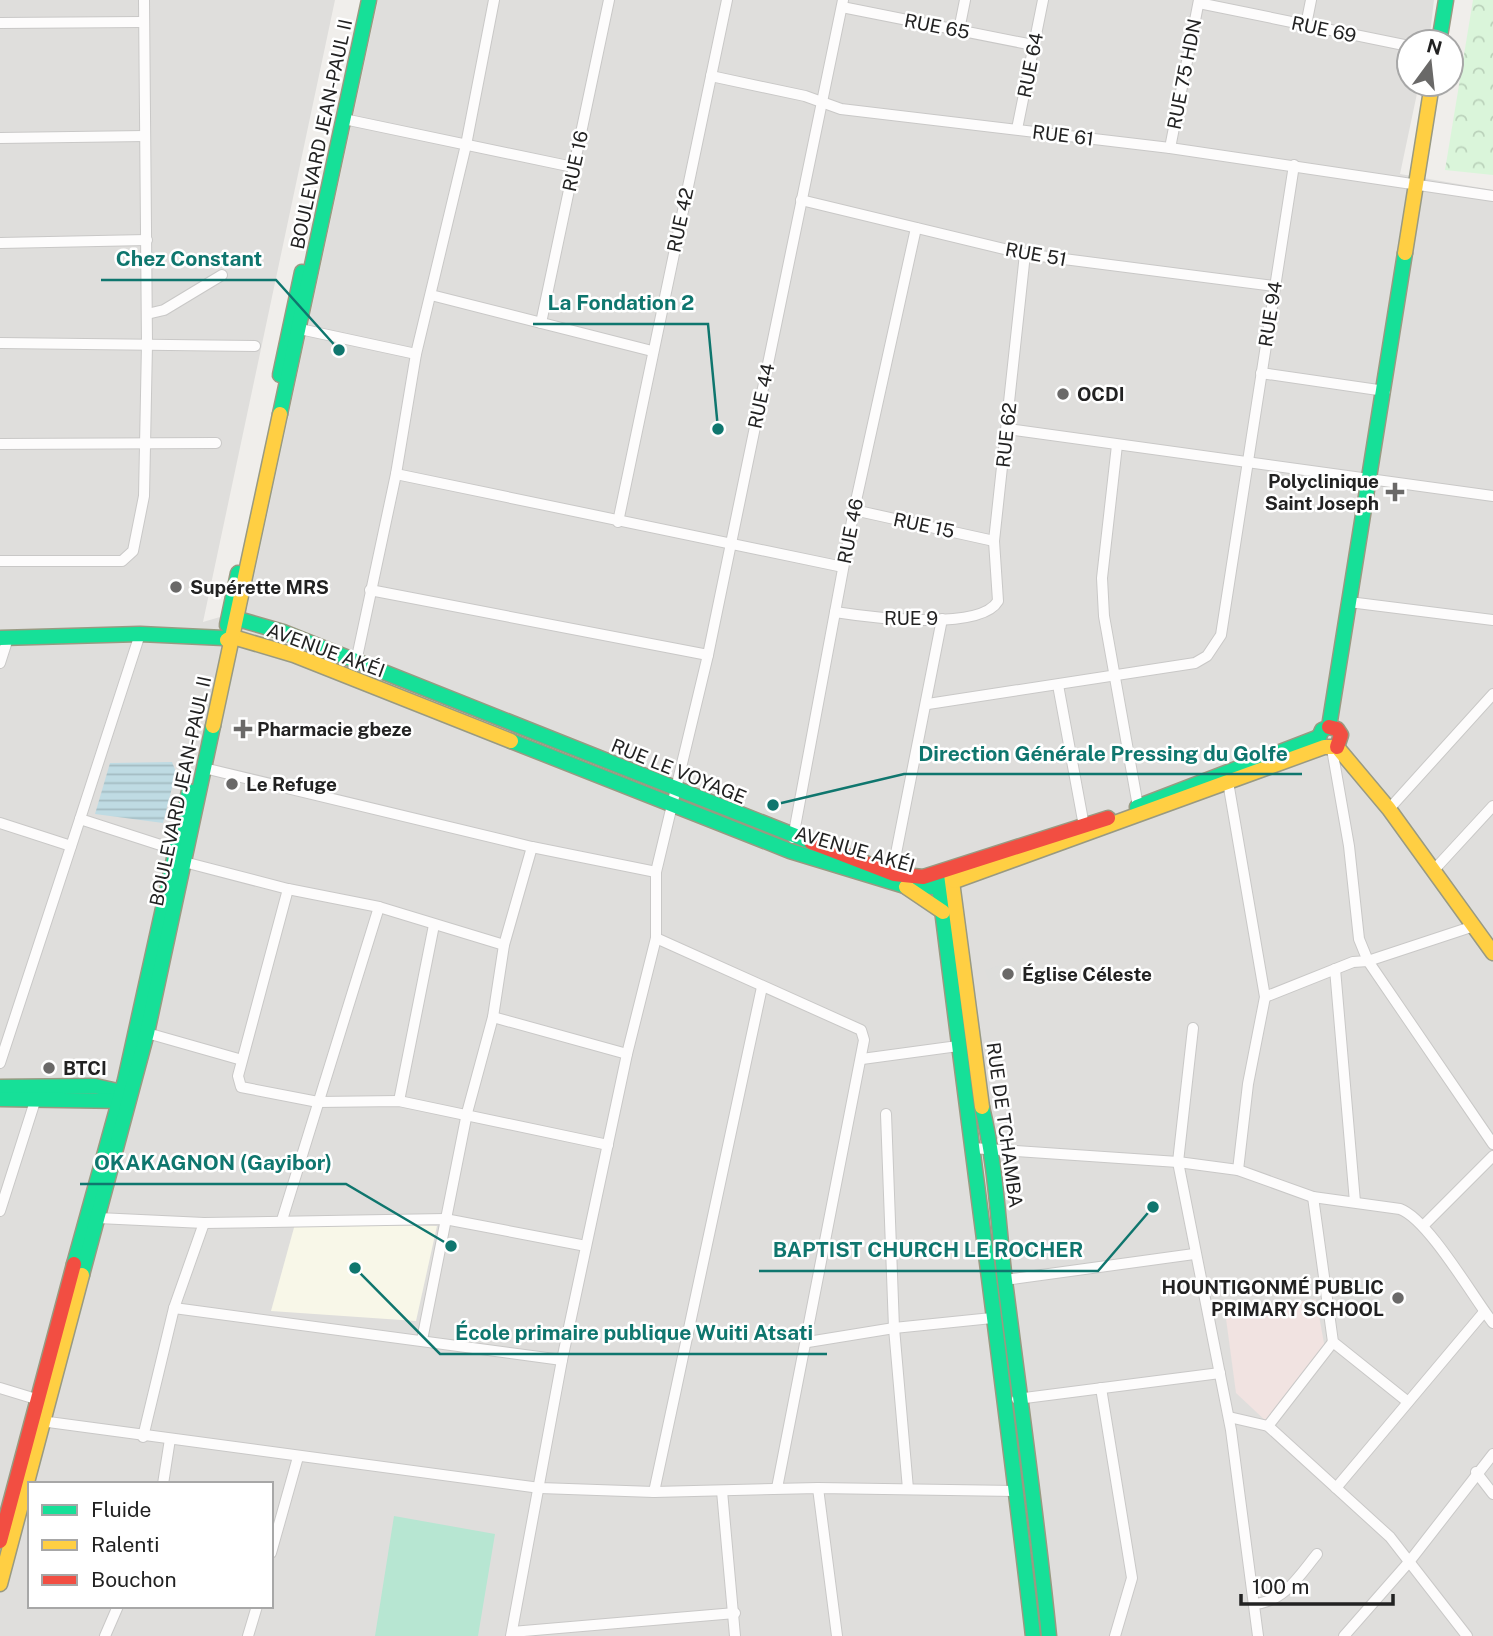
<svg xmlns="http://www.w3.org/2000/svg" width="1493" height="1636" font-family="'Public Sans',sans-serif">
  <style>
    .residential { fill: #dfdedc; fill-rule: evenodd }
    .commercial { fill: #f1e3e1 }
    .education { fill: #f8f7e8 }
    .religious { fill: #dededc }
    .park { fill: url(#park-crowns) }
    .pitch { fill: #b7e6d2 }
    .water { fill: url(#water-rules) }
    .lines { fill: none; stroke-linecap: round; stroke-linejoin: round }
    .street-casing { stroke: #c9c8c7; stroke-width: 12 }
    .fast-casing { stroke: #999a82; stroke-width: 17 }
    .slow-casing { stroke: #999a82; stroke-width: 17 }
    .jam-casing { stroke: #999a82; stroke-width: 17 }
    .street { stroke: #fdfcfc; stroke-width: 10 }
    .fast { stroke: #16e098; stroke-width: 14 }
    .slow { stroke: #ffcf43; stroke-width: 14 }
    .jam { stroke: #f24e42; stroke-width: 14 }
    .poi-dot { fill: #6a6968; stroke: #fff; stroke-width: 2.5 }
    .labels { text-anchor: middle; stroke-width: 5; stroke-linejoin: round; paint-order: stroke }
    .street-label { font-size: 19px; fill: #222; stroke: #fff }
    .poi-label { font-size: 19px; font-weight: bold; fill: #222; stroke: #fff; text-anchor: start }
    .leader { fill: none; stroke: #0f766e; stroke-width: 2.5 }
    .callout-dot { fill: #0f766e; stroke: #fff; stroke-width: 2.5 }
    .callout-label { font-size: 21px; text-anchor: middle; font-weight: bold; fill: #0f766e; stroke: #fff; stroke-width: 5; stroke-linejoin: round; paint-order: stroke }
  </style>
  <defs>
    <pattern id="park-crowns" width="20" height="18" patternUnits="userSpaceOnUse" patternTransform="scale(1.75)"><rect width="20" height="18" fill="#daf5da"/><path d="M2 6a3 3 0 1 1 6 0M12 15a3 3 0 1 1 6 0" fill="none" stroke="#bbd2bb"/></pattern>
    <pattern id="water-rules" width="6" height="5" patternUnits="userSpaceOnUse" patternTransform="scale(1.75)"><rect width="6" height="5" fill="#bfdbe3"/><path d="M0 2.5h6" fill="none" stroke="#a4bcc2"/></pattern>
  </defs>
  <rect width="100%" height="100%" fill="#f0eeeb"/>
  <path class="residential" d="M0,0h335l-132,622 44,-13 131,-609h1056l-5,42h-20v42h10l-19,90 93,16v1446h-1493zM30,1484h241v122h-241z"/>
  <path class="commercial" d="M1316,1299l9,50 -57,74 -32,-30 -11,-82z"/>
  <path class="education" d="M295,1224l142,2 -21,95 -145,-10z"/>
  <path class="religious" d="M1024,958l7,20 -39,13 -7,-21z"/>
  <path class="park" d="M1473,0h20v175l-48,-5z"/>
  <path class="pitch" d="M394,1516l101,18 -17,102h-103z"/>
  <path class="water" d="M172,762l4,10 -13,51 -68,-9 15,-51z"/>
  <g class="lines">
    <g class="street-casing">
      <g id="street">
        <path d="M1199,3l210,43"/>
        <path d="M842,7l191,38"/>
        <path d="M0,23l143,-1"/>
        <path d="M1306,25l5,-25"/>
        <path d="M959,30l6,-30"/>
        <path d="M711,76l94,20 36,13 329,39 323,48"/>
        <path d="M344,119l229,48"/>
        <path d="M1017,129l26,-129"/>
        <path d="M0,138l145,-2"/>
        <path d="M1170,148l29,-148"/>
        <path d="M801,200l224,54 249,32"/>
        <path d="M0,243l147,-3"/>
        <path d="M431,295l221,56"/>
        <path d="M147,314l17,-4 58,-35"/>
        <path d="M541,323l68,-323"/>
        <path d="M300,329l116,25"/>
        <path d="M0,343l255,3"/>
        <path d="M1261,373l124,18"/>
        <path d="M1008,429l485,67"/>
        <path d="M0,444l216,-1"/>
        <path d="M1117,445l-15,133 2,38 35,196"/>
        <path d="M396,474l447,93"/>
        <path d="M854,510l140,31"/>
        <path d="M618,522l109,-522"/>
        <path d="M0,561h122l11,-10 11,-55 3,-152 -3,-344"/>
        <path d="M370,590l338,65"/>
        <path d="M1349,602l144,18"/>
        <path d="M835,612c32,5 145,20 163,-11l-4,-60 31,-287"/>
        <path d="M140,634l-60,185 96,31"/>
        <path d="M356,662l40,-188 20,-120 50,-209 28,-145"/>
        <path d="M0,663l8,-25"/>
        <path d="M1058,685l26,141"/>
        <path d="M928,704l267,-41 12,-7 14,-21 73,-470"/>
        <path d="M1332,749l17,97 10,93 9,22 125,183"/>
        <path d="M204,768l328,79 124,25"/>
        <path d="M1227,776l38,221 -17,87 -10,86"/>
        <path d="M1389,809l104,-115"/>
        <path d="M0,823l71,23"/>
        <path d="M793,838l61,-328 62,-282"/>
        <path d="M184,862l104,27 91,18 125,38"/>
        <path d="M1433,871l60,-65"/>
        <path d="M891,879l51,-260"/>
        <path d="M288,889l-50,187 3,11 77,15 81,-1 209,44"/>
        <path d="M656,938l205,92 3,10 -87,448"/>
        <path d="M1335,969l20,233"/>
        <path d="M1265,997l88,-35 15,-1 106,-35"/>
        <path d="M493,1017l134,37"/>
        <path d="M1193,1028l-15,134 53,268 27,206"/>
        <path d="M147,1033l95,27"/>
        <path d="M862,1059l96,-13"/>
        <path d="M0,1063l80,-244"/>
        <path d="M399,1101l35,-176"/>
        <path d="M886,1114l8,214 14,161"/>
        <path d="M972,1148l206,14 60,8 75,27 87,12c28,10 73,88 93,114"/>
        <path d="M1313,1197l20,145 75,60"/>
        <path d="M0,1211l37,-116"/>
        <path d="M98,1218l106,5 241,-4 141,27"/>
        <path d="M282,1220l97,-313"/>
        <path d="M1423,1226l70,-70"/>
        <path d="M1005,1280l189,-26"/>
        <path d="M174,1308l388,52"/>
        <path d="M422,1340l45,-227 26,-96 11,-72 28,-98"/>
        <path d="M808,1342l86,-14 98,-10"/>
        <path d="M0,1388l36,11"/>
        <path d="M1101,1388l31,190 -17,58"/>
        <path d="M1017,1399l203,-26"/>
        <path d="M1229,1417l39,9 122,111 77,99"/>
        <path d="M41,1421l499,67 114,4 164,-4 197,3"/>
        <path d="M1268,1426l65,-84"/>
        <path d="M143,1437l31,-129 30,-85"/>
        <path d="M1476,1472l17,22"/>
        <path d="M163,1484l7,-45"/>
        <path d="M818,1488l19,148"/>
        <path d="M1336,1488l148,-176"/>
        <path d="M722,1491l13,145"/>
        <path d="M654,1492l108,-505"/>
        <path d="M271,1553l27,-96"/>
        <path d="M1254,1604c30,-2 45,-28 63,-50"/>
        <path d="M512,1632l223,-19"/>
        <path d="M105,1636l13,-30"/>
        <path d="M248,1636l9,-30"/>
        <path d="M511,1636l51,-276 65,-306 29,-116v-66l52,-217 135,-655"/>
        <path d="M1344,1636l65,-74 84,-108"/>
      </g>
    </g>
    <g class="fast-casing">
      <g id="fast">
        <path d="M1439,42l7,-42"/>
        <path d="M280,375l22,-103"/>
        <path d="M280,414l89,-414"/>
        <path d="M232,623l6,-4 45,13 528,210"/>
        <path d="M227,625l11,-52"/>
        <path d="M0,638l140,-4 84,4"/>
        <path d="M1319,737l3,-7 7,-3 76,-474"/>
        <path d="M511,741l279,110 115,35 30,1 20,-6"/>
        <path d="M1137,807l182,-70"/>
        <path d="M938,877c31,253 66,506 95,759"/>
        <path d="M0,1087l95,-1 27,6 9,-3"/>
        <path d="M0,1099l127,2"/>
        <path d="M982,1107c14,58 16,116 23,174 15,119 32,236 44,355"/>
        <path d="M74,1264l51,-184 64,-289"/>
        <path d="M82,1275l65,-242 66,-307"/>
      </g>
    </g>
    <g class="slow-casing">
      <g id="slow">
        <path d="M1405,253l27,-169"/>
        <path d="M227,640l6,-3 61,18 217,86"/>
        <path d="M213,726l67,-312"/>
        <path d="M1337,747l52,62 104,144"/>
        <path d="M951,874l31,233"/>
        <path d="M955,881l369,-134h13"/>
        <path d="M906,887l37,25"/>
        <path d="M0,1584l82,-309"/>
      </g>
    </g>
    <g class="jam-casing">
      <g id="jam">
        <path d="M1329,727l8,2 4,6 -4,12"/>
        <path d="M811,842l83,32 29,3 185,-59"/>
        <path d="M0,1541l74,-277"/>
      </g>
    </g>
    <use href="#street" class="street"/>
    <use href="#fast" class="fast"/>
    <use href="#slow" class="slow"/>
    <use href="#jam" class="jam"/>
  </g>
  <g class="poi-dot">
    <circle cx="1063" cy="394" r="7"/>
    <path d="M1391.5 481.5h7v7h7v7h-7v7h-7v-7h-7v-7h7z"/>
    <circle cx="176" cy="587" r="7"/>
    <path d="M239.5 718.5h7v7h7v7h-7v7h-7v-7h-7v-7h7z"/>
    <circle cx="232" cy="784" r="7"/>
    <circle cx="1008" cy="974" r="7"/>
    <circle cx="49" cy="1068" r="7"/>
    <circle cx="1398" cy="1298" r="7"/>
  </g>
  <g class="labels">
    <g class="street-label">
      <text transform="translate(937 26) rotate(11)" y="7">RUE 65</text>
      <text transform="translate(1324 29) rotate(12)" y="7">RUE 69</text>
      <text transform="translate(1030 65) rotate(-79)" y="7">RUE 64</text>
      <text transform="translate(1184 74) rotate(-79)" y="7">RUE 75 HDN</text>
      <text transform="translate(321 134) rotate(-78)" y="7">BOULEVARD JEAN-PAUL II</text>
      <text transform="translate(1063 135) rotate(7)" y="7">RUE 61</text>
      <text transform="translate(575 161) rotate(-78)" y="7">RUE 16</text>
      <text transform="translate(680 220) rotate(-78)" y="7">RUE 42</text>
      <text transform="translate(1036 254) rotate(10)" y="7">RUE 51</text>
      <text transform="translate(1270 314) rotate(-81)" y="7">RUE 94</text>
      <text transform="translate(761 396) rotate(-78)" y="7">RUE 44</text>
      <text transform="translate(1006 435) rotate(-84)" y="7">RUE 62</text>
      <text transform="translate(924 525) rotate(12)" y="7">RUE 15</text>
      <text transform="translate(850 531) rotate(-79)" y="7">RUE 46</text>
      <text x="911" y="625">RUE 9</text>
      <text transform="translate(326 650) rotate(20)" y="7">AVENUE AKÉI</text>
      <text transform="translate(679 771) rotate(22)" y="7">RUE LE VOYAGE</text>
      <text transform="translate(180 791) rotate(-78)" y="7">BOULEVARD JEAN-PAUL II</text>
      <text transform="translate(855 849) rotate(16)" y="7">AVENUE AKÉI</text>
      <text transform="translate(1005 1125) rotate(82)" y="7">RUE DE TCHAMBA</text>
    </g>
    <g class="poi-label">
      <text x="1077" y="401">OCDI</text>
      <text x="1379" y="488" text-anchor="end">Polyclinique<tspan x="1379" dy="22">Saint Joseph</tspan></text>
      <text x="190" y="594">Supérette MRS</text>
      <text x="257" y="736">Pharmacie gbeze</text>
      <text x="246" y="791">Le Refuge</text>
      <text x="1022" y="981">Église Céleste</text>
      <text x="63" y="1075">BTCI</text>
      <text x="1384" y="1294" text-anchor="end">HOUNTIGONMÉ PUBLIC<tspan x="1384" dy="22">PRIMARY SCHOOL</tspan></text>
    </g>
  </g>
  <path class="leader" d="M339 350L276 280H101M718 429L708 324H533M773 805L904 774H1302M451 1246L346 1184H80M1153 1207L1098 1271H759M355 1268L440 1354H827"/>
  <g class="callout-dot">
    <circle cx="339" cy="350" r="7"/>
    <circle cx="718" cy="429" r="7"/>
    <circle cx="773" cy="805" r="7"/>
    <circle cx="451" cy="1246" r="7"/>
    <circle cx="1153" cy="1207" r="7"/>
    <circle cx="355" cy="1268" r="7"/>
  </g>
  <g class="callout-label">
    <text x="189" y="266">Chez Constant</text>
    <text x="621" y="310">La Fondation 2</text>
    <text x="1103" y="761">Direction Générale Pressing du Golfe</text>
    <text x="213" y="1170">OKAKAGNON (Gayibor)</text>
    <text x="928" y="1257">BAPTIST CHURCH LE ROCHER</text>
    <text x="634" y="1340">École primaire publique Wuiti Atsati</text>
  </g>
  <rect x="28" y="1482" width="245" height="126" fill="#ffffff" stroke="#a7a7a7" stroke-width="2"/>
  <rect x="42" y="1505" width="35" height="10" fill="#16e098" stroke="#a7a7a7" stroke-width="2"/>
  <text x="91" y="1517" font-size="21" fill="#222222">Fluide</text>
  <rect x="42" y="1540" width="35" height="10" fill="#ffcf43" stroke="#a7a7a7" stroke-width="2"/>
  <text x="91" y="1552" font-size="21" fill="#222222">Ralenti</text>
  <rect x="42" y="1575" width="35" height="10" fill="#f24e42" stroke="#a7a7a7" stroke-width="2"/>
  <text x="91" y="1587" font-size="21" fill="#222222">Bouchon</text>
  <g transform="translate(1430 63) rotate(15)"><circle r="33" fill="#ffffff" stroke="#a7a7a7" stroke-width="2"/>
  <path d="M0-5L12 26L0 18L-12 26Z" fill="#6a6968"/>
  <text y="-10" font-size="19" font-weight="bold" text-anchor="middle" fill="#222222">N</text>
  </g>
  <path d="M1241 1594v10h152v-10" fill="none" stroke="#222222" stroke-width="3.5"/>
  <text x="1252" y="1594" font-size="21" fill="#222222" stroke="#ffffff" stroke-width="5" paint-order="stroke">100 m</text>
</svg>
